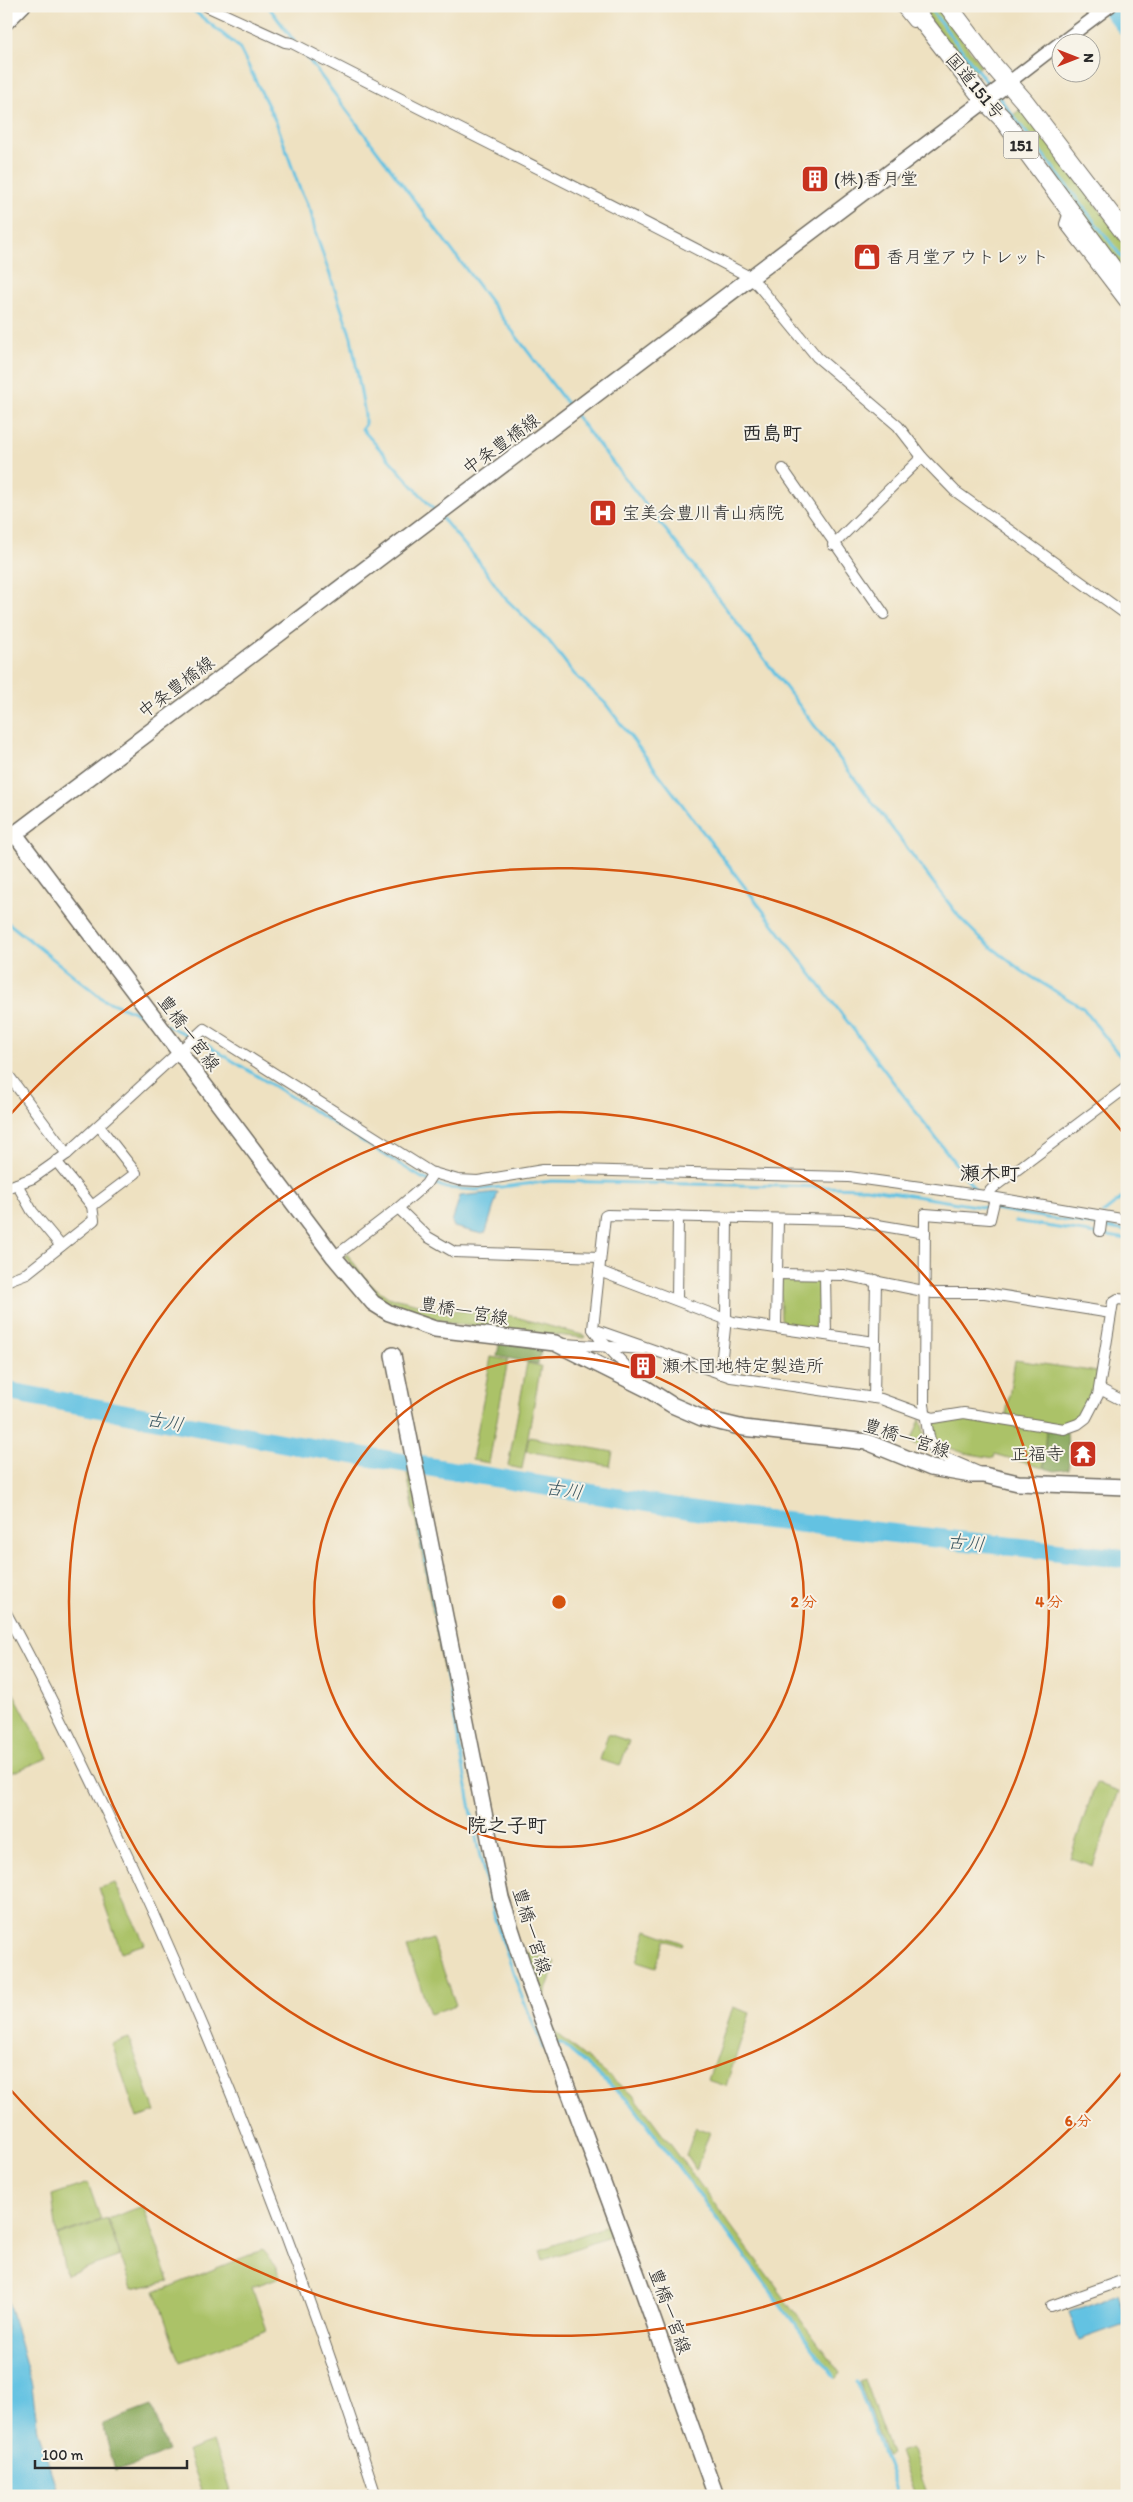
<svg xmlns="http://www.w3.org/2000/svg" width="1133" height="2502" font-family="Itim,'Klee One',sans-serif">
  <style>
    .green { fill: #abc267; stroke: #6b7649 }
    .forest { fill: #88a85c; stroke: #5a6a44 }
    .water { fill: #64c2e2; stroke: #487686 }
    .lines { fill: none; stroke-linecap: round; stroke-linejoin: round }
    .stream { stroke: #64c2e2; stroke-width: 3 }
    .river { stroke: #64c2e2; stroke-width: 19 }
    .minor-casing { stroke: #6f6b60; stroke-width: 12 }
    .tertiary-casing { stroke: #6f6b60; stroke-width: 15 }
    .secondary-casing { stroke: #6f6b60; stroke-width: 18 }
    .trunk-casing { stroke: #6f6b60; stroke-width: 20 }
    .minor { stroke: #fff; stroke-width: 10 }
    .tertiary { stroke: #fff; stroke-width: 12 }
    .secondary { stroke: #fff; stroke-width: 15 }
    .trunk { stroke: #fff; stroke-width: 18 }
    .ring { fill: none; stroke: #d5540f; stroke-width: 2.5 }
    .labels { text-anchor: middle; stroke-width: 4; stroke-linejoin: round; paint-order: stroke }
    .shield { fill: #f7f3e8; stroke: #686764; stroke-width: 1 }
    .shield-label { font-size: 16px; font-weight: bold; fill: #2b2b2b }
    .street-label { font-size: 18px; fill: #2b2b2b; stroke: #f7f3e8 }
    .poi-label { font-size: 18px; fill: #2b2b2b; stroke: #f7f3e8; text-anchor: start }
    .water-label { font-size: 19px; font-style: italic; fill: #3c5862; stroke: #f7f3e8 }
    .quarter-label { font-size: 20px; font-weight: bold; fill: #2b2b2b; stroke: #f7f3e8 }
    .centre { fill: #d5540f; stroke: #f7f3e8; stroke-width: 2.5 }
    .ring-label { font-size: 15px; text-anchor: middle; font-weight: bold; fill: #d5540f; stroke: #f7f3e8; stroke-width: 4; stroke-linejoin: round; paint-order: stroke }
  </style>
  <rect width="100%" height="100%" fill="#f7f3e8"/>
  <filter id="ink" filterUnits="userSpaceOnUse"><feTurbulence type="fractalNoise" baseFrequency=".02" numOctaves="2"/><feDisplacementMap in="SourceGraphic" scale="10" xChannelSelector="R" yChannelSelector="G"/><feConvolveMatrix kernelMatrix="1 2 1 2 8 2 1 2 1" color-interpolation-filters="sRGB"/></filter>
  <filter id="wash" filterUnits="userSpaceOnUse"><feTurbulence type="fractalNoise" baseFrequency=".0096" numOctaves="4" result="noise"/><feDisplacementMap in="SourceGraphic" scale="20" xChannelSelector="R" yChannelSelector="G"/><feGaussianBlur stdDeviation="1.12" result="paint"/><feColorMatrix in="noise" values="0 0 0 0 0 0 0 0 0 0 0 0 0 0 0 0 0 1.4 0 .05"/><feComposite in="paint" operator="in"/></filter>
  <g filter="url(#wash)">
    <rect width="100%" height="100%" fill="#eee1c1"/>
    <g class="green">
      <path d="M920,6h18l43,60 -10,8z"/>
      <path d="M1022,108l105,138v33l-47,-62 -33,-57 -35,-44z"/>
      <path d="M347,1254l23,30 18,13 53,12 71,7 74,20 -1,2 -122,-13 -38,-7 -39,-11 -42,-51z"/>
      <path d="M786,1278h30l6,7 1,39 -7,5 -31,-4 -4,-7 -1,-35z"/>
      <path d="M491,1357l17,3 -19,103 -17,-3z"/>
      <path d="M1015,1360l83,12c-2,19 -11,51 -34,53 -13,1 -43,-7 -58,-10z"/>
      <path d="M527,1363l14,3 -19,103 -14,-3z"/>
      <path d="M960,1417l86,13 -3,38 -48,-14 -1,4 -30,-5 -20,-7 -2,5 -4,-2 -6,-24 3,-3z"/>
      <path d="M920,1419l1,2 8,29 -18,-8z"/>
      <path d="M529,1437l84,15 -3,14 -84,-15z"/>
      <path d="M407,1473l5,1 37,195 -5,4z"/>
      <path d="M6,1679l42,79 -42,17z"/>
      <path d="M608,1734l21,7 -9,25 -20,-6z"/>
      <path d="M1096,1783l23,8 -26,75 -23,-8z"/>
      <path d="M115,1883l30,61 -24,8 -22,-64z"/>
      <path d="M647,1930l36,13 -1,3 -17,-6 -9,27 -19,-6z"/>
      <path d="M432,1939l24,66 -26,9 -23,-66z"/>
      <path d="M523,1951l33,11 -15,43z"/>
      <path d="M733,2007l17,6 -24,73 -18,-6z"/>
      <path d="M552,2030l84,68 204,275 -2,4 -2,2 -205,-277 -70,-59 -4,1z"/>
      <path d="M129,2038l26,74 -18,6 -25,-74z"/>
      <path d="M696,2127l14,5 -14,38 -10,-15z"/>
      <path d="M88,2183l13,37 -44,15 -5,-40z"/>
      <path d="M143,2206l26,75 -37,8 -24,-70z"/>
      <path d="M107,2219l13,37 -54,19 -9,-39z"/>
      <path d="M610,2225l4,10 -71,25 -3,-10z"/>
      <path d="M262,2250l13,15 5,12 -28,10 15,43 -87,32 -25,-72 9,-1z"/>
      <path d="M864,2379l27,75 -5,2 -27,-75z"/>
      <path d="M213,2442l19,54h-45l14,-5 -14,-40z"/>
      <path d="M911,2448l17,48h-13l-16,-44z"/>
    </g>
    <g class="forest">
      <path d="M500,1339l43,4 -5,21 -41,-8z"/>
      <path d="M1046,1430l21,2 2,37 -14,2 -11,-3z"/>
      <path d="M151,2406l17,46 -53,19 -12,-47z"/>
    </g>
    <g class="water">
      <path d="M498,1192l-12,40 -4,2 -28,-7 -2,-5 8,-26z"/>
      <path d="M6,2294l26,92 6,45 21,65h-53z"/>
      <path d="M1118,2294l9,29 -48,17 -10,-28z"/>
    </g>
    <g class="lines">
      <g class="stream">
        <path d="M188,6l51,41 38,77 22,63 12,25 4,19 36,106 14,78v10l-3,4 73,82"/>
        <path d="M268,6l26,35"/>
        <path d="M928,6l64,83"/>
        <path d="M303,52l268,357"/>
        <path d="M998,96l129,168"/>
        <path d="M576,416l111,141 273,361 20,20 42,33 61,37 44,57"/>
        <path d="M441,517l39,46 24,34 45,44 25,33 31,29 372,489"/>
        <path d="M6,921l98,79 43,17"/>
        <path d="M166,1025l38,18 218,135 24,10 30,2 76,-9 314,7 261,43"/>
        <path d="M1103,1213l24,-19"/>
        <path d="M1015,1221l112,18"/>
        <path d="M418,1518l60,330 17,71 25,73 23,55 3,-1"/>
        <path d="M557,2044l4,-1 70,60 203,274"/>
        <path d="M857,2382l41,114"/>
      </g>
      <g class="river">
        <path d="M1109,6l18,22"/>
        <path d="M6,1391l283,53 428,70 410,45"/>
      </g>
    </g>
  </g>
  <g filter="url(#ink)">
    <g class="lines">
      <g class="minor-casing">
        <g id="minor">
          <path d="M206,6l79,36 7,1c150,78 302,152 452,231l14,11 59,72 81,69 24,31 33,34 172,124"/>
          <path d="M900,6l13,16"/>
          <path d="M1069,212l-4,12 62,81"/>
          <path d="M783,469l101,145"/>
          <path d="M833,545l89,-88"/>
          <path d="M6,824l9,10"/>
          <path d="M6,1072l61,82"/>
          <path d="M17,1184l15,27 29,35"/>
          <path d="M6,1188l27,-10 34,-24 137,-125 226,143 28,8 20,1 65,-11h31l275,7 136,19 142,24"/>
          <path d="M985,1196l9,-9 133,-100"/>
          <path d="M92,1206l44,-33 -37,-47"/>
          <path d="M398,1208l30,29 26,15 146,5"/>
          <path d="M1100,1231l2,-15"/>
          <path d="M334,1257l64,-49 28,-24 7,-11"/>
          <path d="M599,1271l134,51 142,20"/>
          <path d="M777,1274l67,1 89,18h52l126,20"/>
          <path d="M825,1274l1,61"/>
          <path d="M6,1281l21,-8 67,-53 -2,-14 -36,-45"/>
          <path d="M677,1300l1,-84"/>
          <path d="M776,1327l2,-107"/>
          <path d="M593,1329l138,48 150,22 52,19 31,-5 100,16 14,-5 8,-6 12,-23 15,-93 5,-3 9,1"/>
          <path d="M564,1344l80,5"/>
          <path d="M720,1374l6,-55 1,-101"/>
          <path d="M643,1384l-43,-45 -7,-10 12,-113 2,-1 241,5 77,13"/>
          <path d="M1100,1389l27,14"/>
          <path d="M874,1398l2,-118"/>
          <path d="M981,1473l-44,-19c-10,-12 -10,-33 -13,-49l1,-191 65,5 5,-21"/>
          <path d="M6,1613c36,65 68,131 100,198 107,222 195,450 270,685"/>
          <path d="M1051,2306l76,-27"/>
        </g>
      </g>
      <g class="tertiary-casing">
        <g id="tertiary">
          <path d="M6,24l18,-18"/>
          <path d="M1062,42l48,-36"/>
          <path d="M1008,83l52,-40"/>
        </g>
      </g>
      <g class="secondary-casing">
        <g id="secondary">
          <path d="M15,834l319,423 39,46 16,10 46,16 120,14 92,46 25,16 30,13 42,10 123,14 64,26 40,7h13l34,8 109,4"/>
          <path d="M8,839l1000,-756"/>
          <path d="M393,1355l108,543 28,86 111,299 76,213"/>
        </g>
      </g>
      <g class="trunk-casing">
        <g id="trunk">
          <path d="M911,6l74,95 17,17 125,170"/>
          <path d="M948,6l43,57 34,39 102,134"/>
        </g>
      </g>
      <use href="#minor" class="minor"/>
      <use href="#tertiary" class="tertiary"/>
      <use href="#secondary" class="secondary"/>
      <use href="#trunk" class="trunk"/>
    </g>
  </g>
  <g class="ring">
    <circle cx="559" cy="1602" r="245"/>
    <circle cx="559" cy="1602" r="490"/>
    <path d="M1125 2069A734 734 0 0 1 9 2088M9 1116A734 734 0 0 1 1125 1135"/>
  </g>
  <defs>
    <g id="building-square" transform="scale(1.4375)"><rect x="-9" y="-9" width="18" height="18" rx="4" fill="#c8321e" stroke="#f7f3e8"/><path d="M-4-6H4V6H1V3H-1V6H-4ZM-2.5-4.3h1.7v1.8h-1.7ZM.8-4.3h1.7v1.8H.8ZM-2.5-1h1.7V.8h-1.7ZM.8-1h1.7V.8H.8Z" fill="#fff"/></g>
    <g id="shop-square" transform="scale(1.4375)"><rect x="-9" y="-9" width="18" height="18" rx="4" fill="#c8321e" stroke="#f7f3e8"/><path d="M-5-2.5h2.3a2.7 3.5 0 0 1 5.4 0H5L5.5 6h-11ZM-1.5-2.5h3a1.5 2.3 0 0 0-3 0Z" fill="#fff"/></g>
    <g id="hospital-square" transform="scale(1.4375)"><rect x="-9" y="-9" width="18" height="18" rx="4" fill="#c8321e" stroke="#f7f3e8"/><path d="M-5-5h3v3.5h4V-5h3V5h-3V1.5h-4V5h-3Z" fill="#fff"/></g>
    <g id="temple-square" transform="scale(1.4375)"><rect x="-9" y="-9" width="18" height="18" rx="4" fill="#c8321e" stroke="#f7f3e8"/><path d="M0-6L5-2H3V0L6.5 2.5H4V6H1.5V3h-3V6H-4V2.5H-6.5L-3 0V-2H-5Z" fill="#fff"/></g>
  </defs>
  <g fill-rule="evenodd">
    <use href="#building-square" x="815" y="179"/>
    <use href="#shop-square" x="867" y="257"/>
    <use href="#hospital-square" x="603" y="513"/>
    <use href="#building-square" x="643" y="1366"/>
    <use href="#temple-square" x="1083" y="1454"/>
  </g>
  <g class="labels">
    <rect class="shield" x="1003.5" y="131.5" width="35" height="27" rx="4"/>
    <g class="shield-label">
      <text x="1021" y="151">151</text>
    </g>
    <g class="street-label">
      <text transform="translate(975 86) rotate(50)" y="6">国道151号</text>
      <text transform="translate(501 444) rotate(-36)" y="6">中条豊橋線</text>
      <text transform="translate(176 687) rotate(-37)" y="6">中条豊橋線</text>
      <text transform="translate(189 1033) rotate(53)" y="6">豊橋一宮線</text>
      <text transform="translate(464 1311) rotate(10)" y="6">豊橋一宮線</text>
      <text transform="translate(907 1438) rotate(18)" y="6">豊橋一宮線</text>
      <text transform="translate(532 1931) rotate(73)" y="6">豊橋一宮線</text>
      <text transform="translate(670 2311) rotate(70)" y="6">豊橋一宮線</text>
    </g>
    <g class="poi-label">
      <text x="834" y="185">(株)香月堂</text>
      <text x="886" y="263">香月堂アウトレット</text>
      <text x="622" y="519">宝美会豊川青山病院</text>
      <text x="662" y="1372">瀬木団地特定製造所</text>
      <text x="1064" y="1460" text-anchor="end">正福寺</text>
    </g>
    <g class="water-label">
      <text transform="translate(165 1421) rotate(11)" y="7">古川</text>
      <text transform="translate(564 1489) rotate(9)" y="7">古川</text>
      <text transform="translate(966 1542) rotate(6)" y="7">古川</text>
    </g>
    <g class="quarter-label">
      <text x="772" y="440">西島町</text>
      <text x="990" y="1180">瀬木町</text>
      <text x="507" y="1832">院之子町</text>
    </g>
  </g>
  <circle cx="559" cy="1602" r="8" class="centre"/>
  <g class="ring-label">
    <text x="804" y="1607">2 分</text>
    <text x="1049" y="1607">4 分</text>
    <text x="1078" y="2126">6 分</text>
  </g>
  <rect width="1133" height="2502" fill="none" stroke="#f7f3e8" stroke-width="25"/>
  <g transform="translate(1076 58) rotate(90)"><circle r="24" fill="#f7f3e8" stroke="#a5a39c"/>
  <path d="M0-4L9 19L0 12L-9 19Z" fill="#c8321e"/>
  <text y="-8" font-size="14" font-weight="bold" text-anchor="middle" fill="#2b2b2b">N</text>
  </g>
  <path d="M35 2460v8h152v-8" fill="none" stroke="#2b2b2b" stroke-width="2.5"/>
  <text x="42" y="2460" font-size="15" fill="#2b2b2b" stroke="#f7f3e8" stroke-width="4" paint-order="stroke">100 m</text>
</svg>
